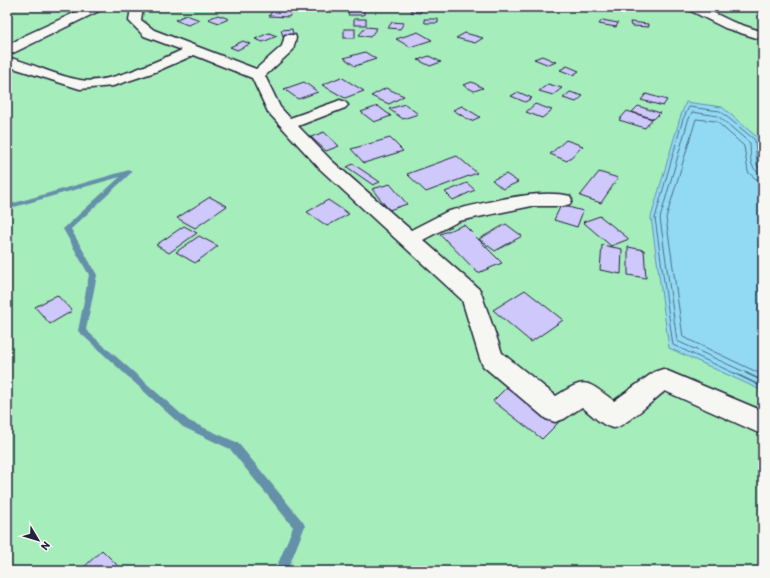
<svg xmlns="http://www.w3.org/2000/svg" width="770" height="578" font-family="Itim,sans-serif">
  <style>
    .green { fill: #a5edbb; stroke: #64887b }
    .water { fill: #92daf4; stroke: #6590aa }
    .lines { fill: none; stroke-linecap: round; stroke-linejoin: round }
    .shore-far1 { stroke: #4f6c85; stroke-width: 1 }
    .shore { stroke: #4f6c85; stroke-width: 1.5 }
    .stream { fill: #6590aa; fill-rule: evenodd }
    .building { fill: #cec8fb; stroke: #22223b }
    .minor-casing { stroke: #22223b; stroke-width: 3 }
    .minor { fill: #f6f6f2; fill-rule: evenodd }
  </style>
  <rect width="100%" height="100%" fill="#f6f6f2"/>
  <filter id="ink" filterUnits="userSpaceOnUse"><feTurbulence type="fractalNoise" baseFrequency=".025" numOctaves="2"/><feDisplacementMap in="SourceGraphic" scale="8" xChannelSelector="R" yChannelSelector="G"/><feConvolveMatrix kernelMatrix="1 2 1 2 8 2 1 2 1" color-interpolation-filters="sRGB"/></filter>
  <g filter="url(#ink)">
    <rect class="green" x="7" y="7" width="756" height="564"/>
    <path class="water" d="M686,102l36,5 37,32 2,25 2,1v226l-94,-43 -18,-131 29,-99z"/>
    <g class="lines">
      <g class="shore-far1">
        <path d="M736,374l-63,-29 -18,-127 28,-99 6,-12 31,4 35,29 2,25 2,3 4,1"/>
        <path d="M749,374l-72,-33 -17,-123 28,-97 4,-9 26,4 32,27c1,12 -2,28 13,31"/>
        <path d="M761,374l-78,-37 -17,-119 30,-99 20,2 28,25 4,26 8,7 7,1"/>
      </g>
      <g class="shore">
        <path d="M734,373l29,14"/>
        <path d="M746,373l17,8"/>
        <path d="M759,373l4,2"/>
      </g>
      <path class="stream" d="M129,170l2,1v2l-60,56 26,46 -11,55 103,91 49,22 65,79 2,4 -18,45h-12l18,-44 -63,-78 -47,-22 -105,-96 11,-56 -26,-46 57,-52 -113,32v-4z"/>
    </g>
    <g class="building">
      <path d="M414,7l8,1 -2,5 -9,-1z"/>
      <path d="M274,8l19,1 -4,8 -20,-1z"/>
      <path d="M349,9h15v6h-16z"/>
      <path d="M186,15l14,5 -12,5 -13,-5z"/>
      <path d="M218,15l11,4 -10,4 -11,-4z"/>
      <rect x="354" y="19" width="12" height="6"/>
      <path d="M424,19h14v4h-13z"/>
      <path d="M602,20l16,3 -2,4 -17,-3z"/>
      <path d="M392,22l12,1 -4,6 -12,-1z"/>
      <path d="M630,22l18,2 1,3 -18,-1z"/>
      <path d="M366,27l11,1 -7,9 -11,-2z"/>
      <path d="M292,29l1,6 -10,1 -2,-6z"/>
      <rect x="344" y="29" width="11" height="9"/>
      <path d="M418,32l14,8 -22,7 -14,-8z"/>
      <path d="M269,33l8,3 -14,6 -8,-3z"/>
      <path d="M465,33l18,5 -8,5 -19,-5z"/>
      <path d="M243,41l7,3 -13,6 -7,-3z"/>
      <path d="M365,52l11,7 -21,7 -11,-8z"/>
      <path d="M429,56l12,6 -11,4 -12,-6z"/>
      <path d="M542,56l14,6 -7,3 -15,-6z"/>
      <path d="M567,66l12,5 -6,4 -13,-5z"/>
      <path d="M341,77l23,14 -19,7 -23,-13z"/>
      <path d="M304,82l14,10 -20,7 -14,-10z"/>
      <path d="M472,82l11,6 -9,3 -11,-6z"/>
      <path d="M548,84l14,4 -9,7 -14,-4z"/>
      <path d="M386,88l18,8 -15,8 -18,-8z"/>
      <path d="M518,92l14,6 -7,4 -14,-6z"/>
      <path d="M570,92l13,4 -7,6 -13,-4z"/>
      <path d="M646,94l21,6 -4,6 -22,-6z"/>
      <path d="M405,104l13,10 -15,5 -14,-10z"/>
      <path d="M535,104l17,6 -10,8 -16,-6z"/>
      <path d="M378,106l13,10 -17,6 -13,-10z"/>
      <path d="M462,106l18,11 -9,4 -18,-11z"/>
      <path d="M638,106l22,7 -6,6 -22,-7z"/>
      <path d="M627,111l25,8 -7,9 -26,-8z"/>
      <path d="M324,132l15,14 -13,5 -15,-14z"/>
      <path d="M390,138l13,13 -39,12 -13,-14z"/>
      <path d="M566,140l17,6 -16,15 -17,-7z"/>
      <path d="M457,156l20,17 -51,19 -19,-18z"/>
      <path d="M353,164l27,18 -7,3 -26,-18z"/>
      <path d="M599,172l19,6 -17,25 -21,-7z"/>
      <path d="M506,174l12,8 -15,7 -11,-9z"/>
      <path d="M467,183l8,7 -22,10 -8,-8z"/>
      <path d="M390,184l17,20 -18,6 -17,-21z"/>
      <path d="M210,197l17,9 -32,22 -18,-10z"/>
      <path d="M328,200l21,14 -22,12 -20,-14z"/>
      <path d="M561,205l22,6 -6,16 -23,-7z"/>
      <path d="M600,216l29,23 -18,7 -28,-24z"/>
      <path d="M506,224l16,12 -27,15 -16,-12z"/>
      <path d="M464,225l38,38 -24,10 -38,-39z"/>
      <path d="M184,226l13,7 -28,20 -13,-8z"/>
      <path d="M199,236l19,10 -23,17 -19,-11z"/>
      <path d="M602,245l20,4 -1,25 -21,-4z"/>
      <path d="M628,247l16,3 2,28 -18,-3z"/>
      <path d="M525,290l38,30 -32,22 -38,-32z"/>
      <path d="M57,295l15,16 -22,13 -15,-17z"/>
      <path d="M509,385l49,38 -16,16 -49,-38z"/>
      <path d="M102,550l21,21h-43z"/>
    </g>
    <g class="lines">
      <g class="minor-casing">
        <g id="minor">
          <path d="M87,7h16l-2,3 -94,46v-10l17,-10z"/>
          <path d="M131,7h12l-2,13 13,10 102,39 26,-23 3,-11h10l1,3 -3,12 -28,26 15,31 10,11 45,-16 5,-2 5,2 3,3 -3,3 -47,18 34,35 79,69 35,-18 7,-2c33,-7 84,-22 117,-14l2,4 -2,4 -7,2h-31l-73,15 -36,19 57,50 22,63 54,43c31,-19 29,-16 58,5l40,-29 9,-3 100,42v24l-98,-44c-9,7 -42,37 -51,37 -11,-1 -24,-15 -32,-21l-18,12 -9,3 -9,-3 -63,-53 -3,-7 -18,-59 -142,-131 -52,-57 -16,-34 -58,-23 -39,17 -42,14 -33,3 -73,-23v-9c24,6 49,19 73,23 27,5 77,-19 102,-30l-38,-14 -15,-15z"/>
          <path d="M687,7h15l31,15 30,10v8l-38,-12 -36,-18z"/>
        </g>
      </g>
      <use href="#minor" class="minor"/>
    </g>
  </g>
  <rect width="770" height="578" fill="none" stroke="#f6f6f2" stroke-width="24"/>
  <rect x="12" y="12" width="746" height="554" fill="none" stroke="#22223b" stroke-width="1.5" filter="url(#ink)"/>
  <g transform="translate(38 540) rotate(128)" stroke="#f6f6f2" stroke-width="3" paint-order="stroke">
  <path d="M0-3L7 15L0 10L-7 15Z" fill="#22223b"/>
  <text y="-6" font-size="11" font-weight="bold" text-anchor="middle" fill="#22223b">N</text>
  </g>
</svg>
